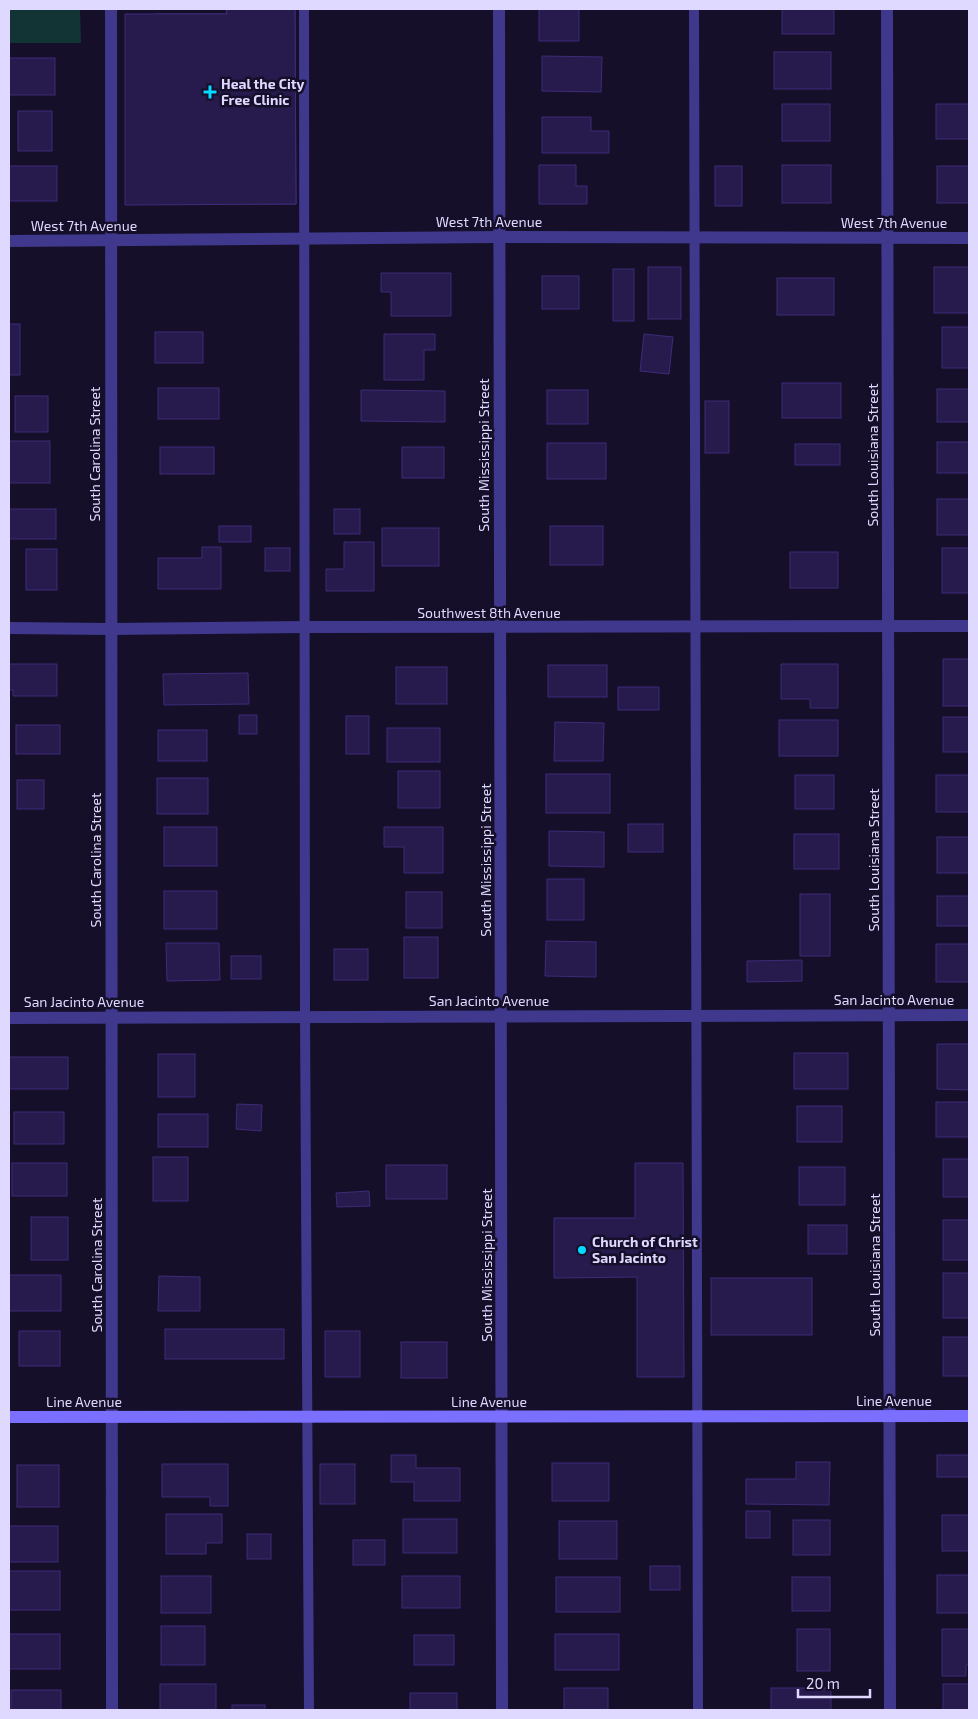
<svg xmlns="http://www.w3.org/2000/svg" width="978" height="1719" font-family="'Exo 2',sans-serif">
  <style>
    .green { fill: #123435 }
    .building { fill: #271a4c; stroke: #3f2b79 }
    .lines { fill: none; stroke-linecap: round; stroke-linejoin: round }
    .lane { stroke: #3f388c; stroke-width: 10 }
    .street { stroke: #3f388c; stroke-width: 12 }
    .secondary { stroke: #7a6fff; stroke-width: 12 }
    .poi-dot { fill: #04d9ff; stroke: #150f2a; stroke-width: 2 }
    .labels { text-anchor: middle; stroke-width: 5; stroke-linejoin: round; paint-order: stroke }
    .poi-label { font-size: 14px; font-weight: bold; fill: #dfd8ff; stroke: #150f2a; text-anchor: start }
    .street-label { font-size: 14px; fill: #dfd8ff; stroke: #150f2a }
  </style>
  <rect width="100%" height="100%" fill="#150f2a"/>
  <path class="green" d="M9,9h71l1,34h-72z"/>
  <g class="building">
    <path d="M226,9h69l1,195h-141l-1,-190h73z"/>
    <path d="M226,9h69l1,195 -171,1v-191h102z"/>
    <rect x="539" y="9" width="40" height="32"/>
    <rect x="782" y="9" width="52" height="25"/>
    <rect x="774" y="52" width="57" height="37"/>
    <path d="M542,56l60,1 -1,35 -59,-1z"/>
    <rect x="9" y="58" width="46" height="37"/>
    <rect x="782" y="104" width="48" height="37"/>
    <rect x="936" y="104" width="33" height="35"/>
    <rect x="18" y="111" width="34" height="40"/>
    <path d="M542,117h49v14h18v22h-67z"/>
    <path d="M539,165h37v21h11v18h-48z"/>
    <rect x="782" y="165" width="49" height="38"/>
    <rect x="9" y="166" width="48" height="35"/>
    <rect x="715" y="166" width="27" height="40"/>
    <rect x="937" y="166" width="32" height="37"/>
    <rect x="648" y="267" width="33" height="52"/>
    <rect x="934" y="267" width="35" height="46"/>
    <rect x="613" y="269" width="21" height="52"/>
    <path d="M381,273h70v43h-60v-24h-10z"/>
    <rect x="542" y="276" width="37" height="33"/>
    <rect x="777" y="278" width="57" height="37"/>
    <rect x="9" y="324" width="11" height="51"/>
    <rect x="942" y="327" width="27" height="41"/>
    <rect x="155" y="332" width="48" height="31"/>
    <path d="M384,334h51v16h-11v30h-40z"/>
    <path d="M644,334l29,3 -4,37 -29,-3z"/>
    <rect x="782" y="383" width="59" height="35"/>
    <rect x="158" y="388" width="61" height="31"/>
    <rect x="937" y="389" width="32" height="33"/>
    <path d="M361,390l84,1v31l-84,-1z"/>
    <rect x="547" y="390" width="41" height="34"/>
    <rect x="15" y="396" width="33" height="36"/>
    <rect x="705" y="401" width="24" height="52"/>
    <rect x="9" y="441" width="41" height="42"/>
    <rect x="937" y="442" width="32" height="31"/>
    <rect x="547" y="443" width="59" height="36"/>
    <rect x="795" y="444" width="45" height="21"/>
    <rect x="160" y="447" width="54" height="27"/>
    <rect x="402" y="447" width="42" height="31"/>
    <rect x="937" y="499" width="32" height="36"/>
    <rect x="9" y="509" width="47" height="30"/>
    <rect x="334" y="509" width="26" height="25"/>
    <rect x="219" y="526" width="32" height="16"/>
    <rect x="550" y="526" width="53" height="39"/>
    <rect x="382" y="528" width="57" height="38"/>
    <path d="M344,542h30v49h-48v-22h18z"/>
    <path d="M202,547h19v42h-63v-31h44z"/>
    <rect x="265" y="548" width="25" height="23"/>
    <rect x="942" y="548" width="27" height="45"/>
    <rect x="26" y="549" width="31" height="41"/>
    <rect x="790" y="552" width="48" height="36"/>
    <rect x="943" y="659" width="26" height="47"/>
    <path d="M9,664h48v32h-44v-6h-4z"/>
    <path d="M781,664h57v44h-28v-9h-29z"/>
    <rect x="548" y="665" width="59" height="32"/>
    <rect x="396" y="667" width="51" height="37"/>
    <path d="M248,673l1,31 -85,1 -1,-31z"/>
    <rect x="618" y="687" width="41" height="23"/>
    <rect x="239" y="715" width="18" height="19"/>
    <rect x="346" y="716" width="23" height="38"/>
    <rect x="943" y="717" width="26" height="35"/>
    <rect x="779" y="720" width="59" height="36"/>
    <path d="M555,722l49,1 -1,38h-49z"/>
    <rect x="16" y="725" width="44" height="29"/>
    <rect x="387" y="728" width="53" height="34"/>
    <rect x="158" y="730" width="49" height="31"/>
    <rect x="398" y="771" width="42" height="37"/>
    <rect x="546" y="774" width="64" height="39"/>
    <rect x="795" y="775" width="39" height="34"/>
    <rect x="936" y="775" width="33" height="37"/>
    <rect x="157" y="778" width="51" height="36"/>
    <rect x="17" y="780" width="27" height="29"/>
    <rect x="628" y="824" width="35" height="28"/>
    <rect x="164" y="827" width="53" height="39"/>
    <path d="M384,827h59v46h-39v-26h-20z"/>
    <path d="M549,831l55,1v35l-55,-1z"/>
    <rect x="794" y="834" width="45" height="35"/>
    <rect x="937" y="837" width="32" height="36"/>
    <rect x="547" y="879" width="37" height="41"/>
    <rect x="164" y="891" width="53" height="38"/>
    <rect x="406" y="892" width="36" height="36"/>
    <rect x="800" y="894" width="30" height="62"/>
    <rect x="937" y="896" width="32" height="30"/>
    <rect x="404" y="937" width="34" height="41"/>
    <path d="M546,941l50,1v35l-51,-1z"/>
    <path d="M166,943h53l1,37 -53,1z"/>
    <rect x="936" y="944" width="33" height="38"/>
    <rect x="334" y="949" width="34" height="31"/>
    <rect x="231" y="956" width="30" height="23"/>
    <path d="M802,960v21l-55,1v-21z"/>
    <path d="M937,1044h32v46l-32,-1z"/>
    <rect x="794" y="1053" width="54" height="36"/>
    <rect x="158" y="1054" width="37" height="43"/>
    <rect x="9" y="1057" width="59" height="32"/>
    <rect x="936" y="1102" width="33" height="35"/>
    <path d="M237,1104l25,1 -1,26 -25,-2z"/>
    <rect x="797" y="1106" width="45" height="36"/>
    <rect x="14" y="1112" width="50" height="32"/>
    <rect x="158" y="1114" width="50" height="33"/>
    <rect x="153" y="1157" width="35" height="44"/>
    <rect x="943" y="1159" width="26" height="38"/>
    <rect x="12" y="1163" width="55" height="33"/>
    <path d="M635,1163h48l1,214h-47v-100l-83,1v-60h81z"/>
    <rect x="386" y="1165" width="61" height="34"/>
    <rect x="799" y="1167" width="46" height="38"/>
    <path d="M369,1191l1,15 -33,1 -1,-14z"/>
    <rect x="31" y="1217" width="37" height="43"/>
    <rect x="943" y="1220" width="26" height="40"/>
    <rect x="808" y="1225" width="39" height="29"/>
    <rect x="943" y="1273" width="26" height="45"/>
    <rect x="9" y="1275" width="52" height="36"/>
    <path d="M159,1276l41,1v34h-42z"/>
    <rect x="711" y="1278" width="101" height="57"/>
    <rect x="165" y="1329" width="119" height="30"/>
    <rect x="19" y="1331" width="41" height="35"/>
    <rect x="325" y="1331" width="35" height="46"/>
    <rect x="943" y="1337" width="26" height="39"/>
    <rect x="401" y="1342" width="46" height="36"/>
    <path d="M391,1455h25v13h44v33h-46v-19h-23z"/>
    <rect x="937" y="1455" width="32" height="22"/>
    <path d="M796,1462h34l-1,43 -83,-1v-25h50z"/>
    <rect x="552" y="1463" width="57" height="38"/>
    <path d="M162,1464h66v42h-18v-9h-48z"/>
    <rect x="320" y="1464" width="35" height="40"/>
    <rect x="17" y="1465" width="42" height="42"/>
    <rect x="746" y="1511" width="24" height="27"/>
    <path d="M166,1514h56v29h-16v11h-40z"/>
    <rect x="942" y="1515" width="27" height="36"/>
    <rect x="403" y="1519" width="54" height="34"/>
    <rect x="793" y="1520" width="37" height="35"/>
    <rect x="559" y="1521" width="58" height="38"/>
    <rect x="9" y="1526" width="49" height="36"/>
    <rect x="247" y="1534" width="24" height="25"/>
    <rect x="353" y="1540" width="32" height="25"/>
    <rect x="650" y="1566" width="30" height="24"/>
    <rect x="9" y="1571" width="51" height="39"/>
    <rect x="937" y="1575" width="32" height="38"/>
    <rect x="161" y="1576" width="50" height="37"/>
    <rect x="402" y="1576" width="58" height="32"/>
    <rect x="556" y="1577" width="64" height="35"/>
    <rect x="792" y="1577" width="38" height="34"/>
    <rect x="161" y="1626" width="44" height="39"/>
    <rect x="797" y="1629" width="33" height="42"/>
    <path d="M942,1629h27v36h-3v11h-24z"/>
    <rect x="9" y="1634" width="51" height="35"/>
    <rect x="555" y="1634" width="64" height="36"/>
    <rect x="414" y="1635" width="40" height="30"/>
    <rect x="160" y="1684" width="56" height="26"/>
    <rect x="943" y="1684" width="26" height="26"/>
    <rect x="564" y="1688" width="44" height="22"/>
    <rect x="771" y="1688" width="60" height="22"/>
    <rect x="11" y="1690" width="50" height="20"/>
    <rect x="410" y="1693" width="47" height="17"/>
    <rect x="232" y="1705" width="33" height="5"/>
  </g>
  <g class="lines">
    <g class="lane">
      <path d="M304,9l1,1008 4,693"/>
      <path d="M694,9l4,1701"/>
    </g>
    <g class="street">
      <path d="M111,9l1,1701"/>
      <path d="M499,9l3,1701"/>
      <path d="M887,9l3,1701"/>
      <path d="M9,241l490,-4 470,1"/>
      <path d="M9,628l101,1 195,-2 664,-1"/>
      <path d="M9,1018l960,-3"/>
    </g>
    <path class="secondary" d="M9,1417l960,-1"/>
  </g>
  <g class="poi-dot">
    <path d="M207.5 84.5h5v5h5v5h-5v5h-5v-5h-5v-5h5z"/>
    <circle cx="582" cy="1250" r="5"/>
  </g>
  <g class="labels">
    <g class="poi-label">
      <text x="221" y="89">Heal the City<tspan x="221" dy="16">Free Clinic</tspan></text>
      <text x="592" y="1247">Church of Christ<tspan x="592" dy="16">San Jacinto</tspan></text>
    </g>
    <g class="street-label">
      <text x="489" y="227">West 7th Avenue</text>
      <text x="894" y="228">West 7th Avenue</text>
      <text x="84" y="231">West 7th Avenue</text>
      <text transform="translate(95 454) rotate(-90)" y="5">South Carolina Street</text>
      <text transform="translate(484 455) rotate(-90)" y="5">South Mississippi Street</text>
      <text transform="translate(873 455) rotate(-90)" y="5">South Louisiana Street</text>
      <text x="489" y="618">Southwest 8th Avenue</text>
      <text transform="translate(96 860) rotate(-90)" y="5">South Carolina Street</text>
      <text transform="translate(486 860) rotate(-90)" y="5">South Mississippi Street</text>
      <text transform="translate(874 860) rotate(-90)" y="5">South Louisiana Street</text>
      <text x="894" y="1005">San Jacinto Avenue</text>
      <text x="489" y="1006">San Jacinto Avenue</text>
      <text x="84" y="1007">San Jacinto Avenue</text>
      <text transform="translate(97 1265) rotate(-90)" y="5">South Carolina Street</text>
      <text transform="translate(487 1265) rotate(-90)" y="5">South Mississippi Street</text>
      <text transform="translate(875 1265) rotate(-90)" y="5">South Louisiana Street</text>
      <text x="894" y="1406">Line Avenue</text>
      <text x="84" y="1407">Line Avenue</text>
      <text x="489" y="1407">Line Avenue</text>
    </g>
  </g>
  <rect width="978" height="1719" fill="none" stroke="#dfd8ff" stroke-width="20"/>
  <path d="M798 1689v8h72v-8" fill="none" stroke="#dfd8ff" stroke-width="2.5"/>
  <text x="806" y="1689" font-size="15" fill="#dfd8ff" stroke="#150f2a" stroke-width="4" paint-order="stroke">20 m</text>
</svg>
